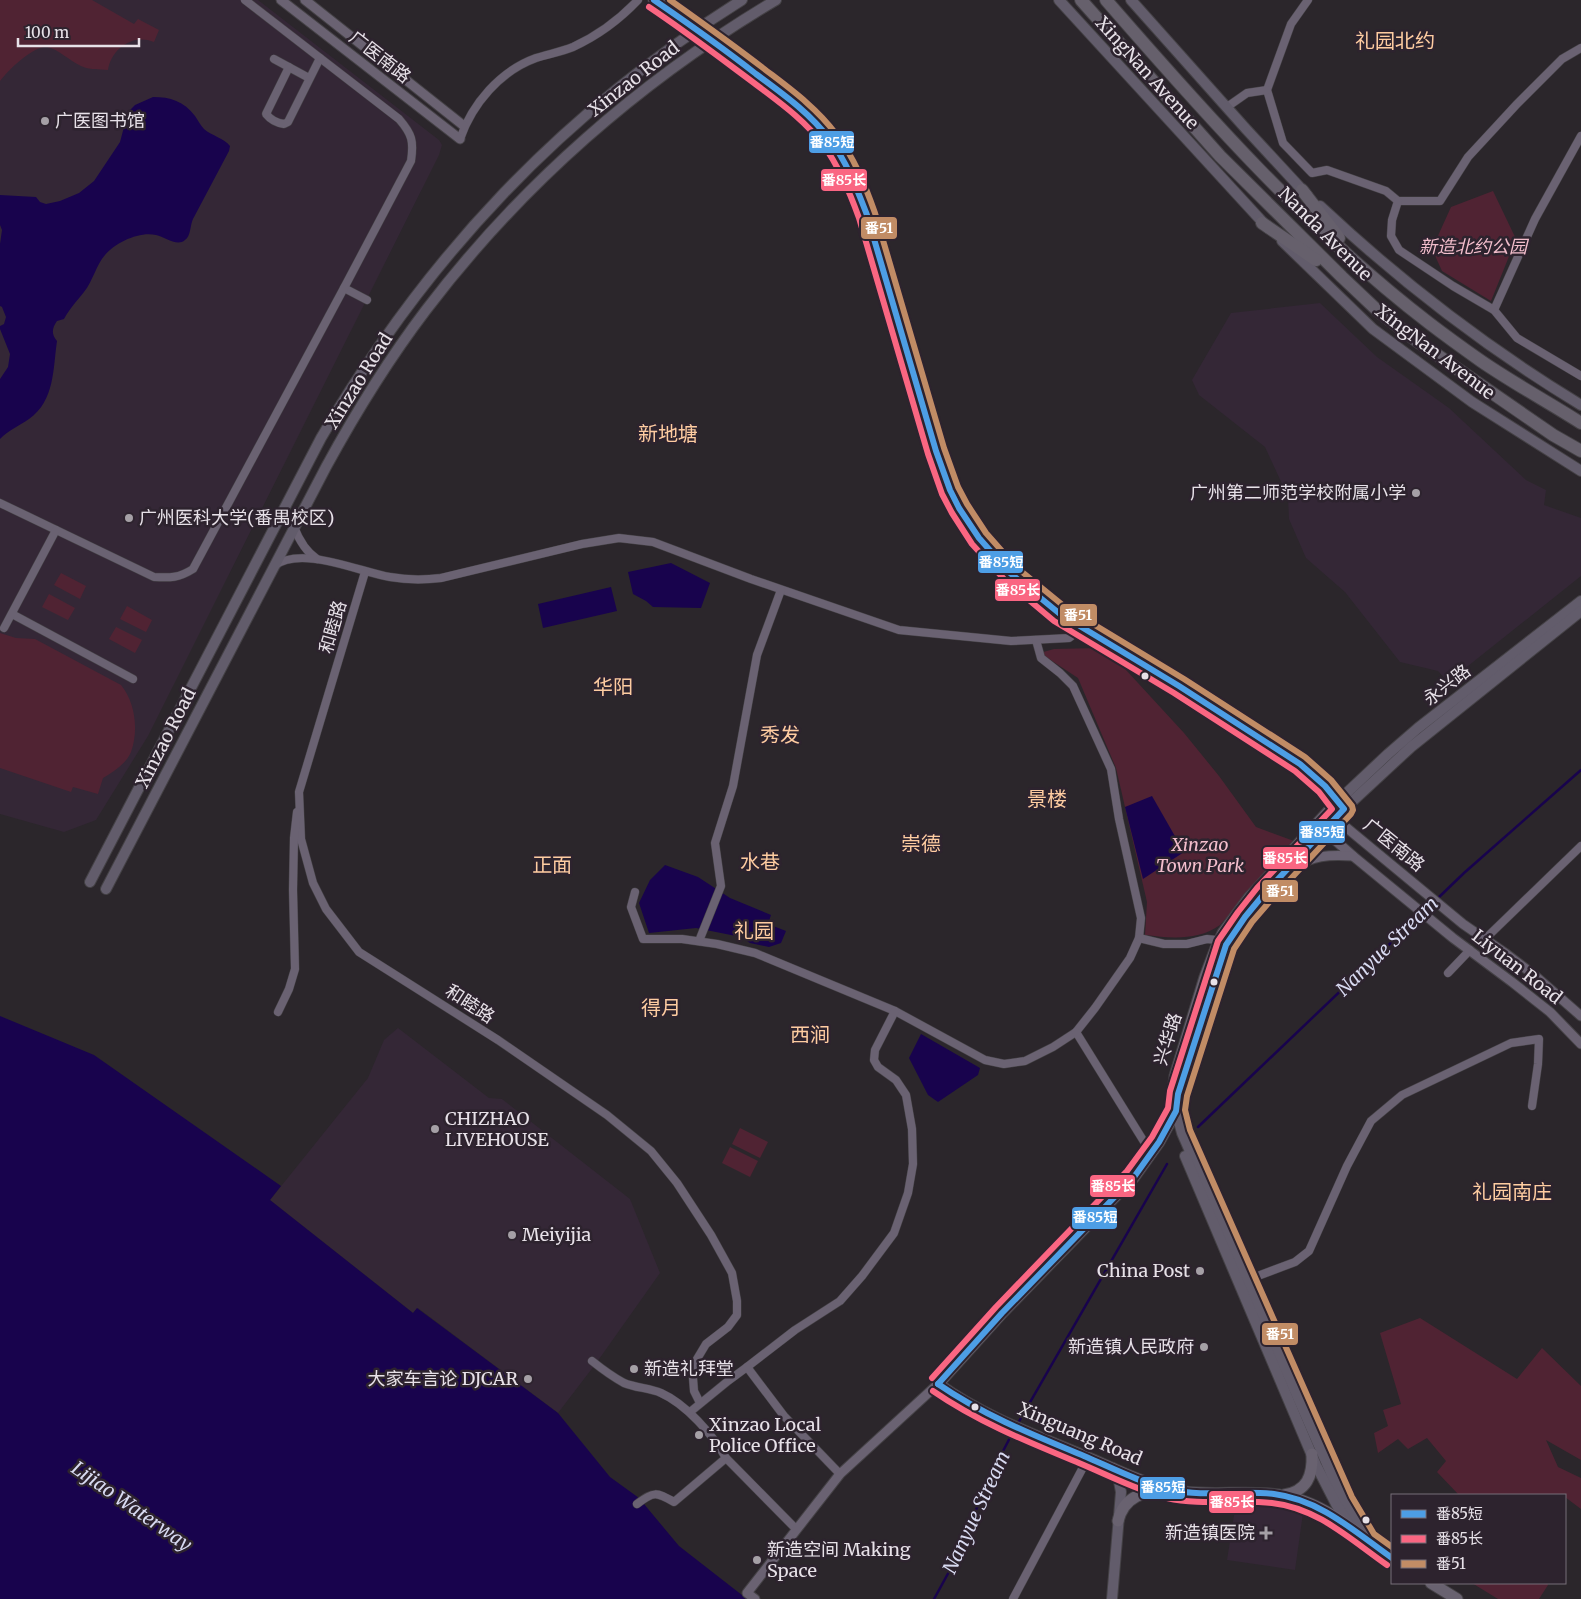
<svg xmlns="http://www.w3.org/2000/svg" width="1581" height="1599" font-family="Merriweather,'Noto Sans SC',serif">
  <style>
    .built { fill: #342736 }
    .green { fill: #502333 }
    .water { fill: #18034d }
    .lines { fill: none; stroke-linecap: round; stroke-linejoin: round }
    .stream { stroke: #18034d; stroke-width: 2.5 }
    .minor-casing { stroke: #444145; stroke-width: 9 }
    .tertiary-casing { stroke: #444145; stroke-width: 11 }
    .secondary-casing { stroke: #444145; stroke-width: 12 }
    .primary-casing { stroke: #444145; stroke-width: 13 }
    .trunk-casing { stroke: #444145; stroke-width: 14 }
    .minor { stroke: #6a6272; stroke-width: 8 }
    .tertiary { stroke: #6a6272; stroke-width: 9 }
    .secondary { stroke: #625c6b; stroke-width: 10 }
    .primary { stroke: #696270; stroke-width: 11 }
    .trunk { stroke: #66606c; stroke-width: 12 }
    .bus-1-casing { stroke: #2d232e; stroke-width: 10 }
    .bus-2-casing { stroke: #2d232e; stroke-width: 10 }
    .bus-3-casing { stroke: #2d232e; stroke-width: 10 }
    .bus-1 { stroke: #4d9ee5; stroke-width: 6 }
    .bus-2 { stroke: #fa6682; stroke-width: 6 }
    .bus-3 { stroke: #c18c65; stroke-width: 6 }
    .poi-dot { fill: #a5a0a6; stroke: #2d232e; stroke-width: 2 }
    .bus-dot { fill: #e7e1e8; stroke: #2d232e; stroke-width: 2 }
    .labels { text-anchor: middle; stroke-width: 5; stroke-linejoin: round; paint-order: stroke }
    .street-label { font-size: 18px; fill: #e7e1e8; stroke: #2d232e }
    .poi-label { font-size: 18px; fill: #e7e1e8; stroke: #2d232e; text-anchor: start }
    .park-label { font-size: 18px; font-style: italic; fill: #f3becc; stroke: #2d232e }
    .water-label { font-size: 19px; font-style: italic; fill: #d8daf1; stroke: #2d232e }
    .quarter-label { font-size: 20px; fill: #fecca1; stroke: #2d232e }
    .line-badge { stroke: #2d232e; stroke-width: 2 }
    .badge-label { font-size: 14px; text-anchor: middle; font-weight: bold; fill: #fff }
  </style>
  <rect width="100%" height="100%" fill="#2b262b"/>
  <g class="built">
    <path d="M0,0h258l181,140 3,5 -3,10 -291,581 -52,84 -32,12 -64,-18z"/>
    <path d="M1320,303l57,54 72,51 77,72 20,10 -2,15 37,13v58l-133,106 -10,-11 -38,-9 -55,-70 -39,-34 -17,-39 -1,-22 -23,-50 -66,-52 -7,-15 39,-67z"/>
    <path d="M398,1028l91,70 13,1 128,100 30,74 -63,89 -39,51 -140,-105 -5,5 -143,-113 98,-122 16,-38z"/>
    <path d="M1237,1496l67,10 -9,64 -68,-10z"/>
  </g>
  <g class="green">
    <path d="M0,0h92l42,24 4,-5 21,11 -5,12c-21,-9 -43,7 -46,28 -9,-1 -19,0 -27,-4 -11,-5 -23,-17 -34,-19 -13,-2 -40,24 -47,34z"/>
    <path d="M1493,191l23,48 -25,62 -49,-30 -10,-22 19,-42z"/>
    <path d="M61,573l25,13 -6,13 -26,-14z"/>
    <path d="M49,594l26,14 -7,12 -26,-13z"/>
    <path d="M127,606l25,14 -6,12 -26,-13z"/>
    <path d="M116,627l26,13 -7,13 -26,-14z"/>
    <path d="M0,633l16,5 19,1 86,46c14,17 18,45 10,67 -5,12 -18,20 -28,26l-5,16 -25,-7 -2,5 -71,-24z"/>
    <path d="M1100,648l15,10 69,75 35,43 37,51 38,14 -74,84c-22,16 -50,13 -75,10l2,-33 -31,-134 -38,-90 -38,-25 14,-4z"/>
    <path d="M740,1128l28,14 -8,16 -28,-14z"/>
    <path d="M730,1147l28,14 -8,16 -28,-14z"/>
    <path d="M1420,1318l97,61 25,-31 39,38v74l-35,-20 12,27 23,11v31l-16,-12v-2h-108l1,-1 -21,-22 9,-11 -19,-23 -19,11 -10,-10 -20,14 -4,-20 14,-7 -5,-16 18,-6 -21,-71z"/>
    <path d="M1472,1583h75l1,2 -9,14h-41z"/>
  </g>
  <g class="water">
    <path d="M153,97c17,0 31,4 42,19 3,4 5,9 9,13 8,7 20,9 26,17l-1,5c-12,23 -24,45 -36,68 -3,6 -2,17 -8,21 -8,7 -20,-3 -29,-5 -16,-4 -40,7 -51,20 -9,10 -12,26 -21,37 -7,9 -14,16 -20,27l-7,2c-5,7 -6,13 0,20 -4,27 -2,60 -28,78 -10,7 -20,11 -29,20v-60l8,-12 2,-13 -10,-25v-3l4,-2 2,-7 -4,-10 -2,-1v-62l2,-14 -2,-5v-30l36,2 4,5 6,2 14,-3 19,-8 15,-12 26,-39 8,-30 7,-7z"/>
    <path d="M671,563l39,20 -9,25 -48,-1 -7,-6 -13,-7 -5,-22z"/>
    <path d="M611,587l6,24 -74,17 -5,-24z"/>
    <path d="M1152,796l32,56 -41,27 -18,-72z"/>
    <path d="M665,865l33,12 32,21 41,17 -3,9 18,7 -5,12 -12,4 -19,-4 -9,-6 -45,-9 -47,5 -10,-30 11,-23z"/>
    <path d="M0,1016l94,39 187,131 -11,14 143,113 4,-5 141,105 52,64 29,21 40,48 68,53h-747z"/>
    <path d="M921,1034l59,34 -2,7 -40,27 -10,-7 -19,-37z"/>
  </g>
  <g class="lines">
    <g class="stream">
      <path d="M1437,899l27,-26 117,-103"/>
      <path d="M1424,911l9,-8"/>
      <path d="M1198,1127l222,-212"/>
      <path d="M1017,1425l150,-261"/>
      <path d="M934,1599l22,-40 33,-81 25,-48"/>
    </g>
    <g class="minor-casing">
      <g id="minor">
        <path d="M1308,0l-17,24 -24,66 16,53 29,30 15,-3 59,21 12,10h42l28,-44 49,-53 45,-45 19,-11"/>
        <path d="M274,59l35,19"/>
        <path d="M289,67l-23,47c4,5 11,9 18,10l4,-2 32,-64"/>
        <path d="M1227,107l20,-14 20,-3"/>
        <path d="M460,139c12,-35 40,-68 76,-81 12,-4 25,-6 37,-11 24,-11 47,-28 65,-47"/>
        <path d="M1398,201l-6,19 -1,16 8,14 54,36 41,24 23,28 64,38"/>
        <path d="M344,288l23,12"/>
        <path d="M1494,310l41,-91 46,-83"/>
        <path d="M0,503l154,74c16,1 25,1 39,-8l151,-281 67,-127c3,-20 1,-27 -12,-42l-154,-119"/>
        <path d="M294,527c5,13 11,24 23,32"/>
        <path d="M274,566c27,-21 86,6 116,11 17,3 34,3 51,1l141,-34 37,-6 34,4 98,37 148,51 112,11 58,-3 13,-10"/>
        <path d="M365,572l-66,220 2,47 12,44 13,26 33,43 139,88 109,75 44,36 26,32 34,52 21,38 5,28v14l-9,12 -22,17 -9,15 -4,19 1,13 6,12"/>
        <path d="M12,614l121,65"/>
        <path d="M4,628l52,-98"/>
        <path d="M635,892l-4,15 12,32h39l35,5 38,9 140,58 90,49 19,4 21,-3 28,-14 23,-15 19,-24 35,-50 9,-20 2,-20 -22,-99 -8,-50 -38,-83 -13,-13 -19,-15 -5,-18"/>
        <path d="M1139,938l25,6h23l20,-5 9,1 7,4"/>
        <path d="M1485,939l96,-93"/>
        <path d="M699,941l22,-55 -6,-43 18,-57 24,-131 24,-65"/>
        <path d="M1448,973l22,-23"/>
        <path d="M278,1012l11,-23 6,-20 -2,-79 1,-52 3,-26"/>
        <path d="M1076,1032l75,121"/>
        <path d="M1247,1280l48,-18 14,-11 38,-85 24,-45 31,-26 109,-52 28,-4 -1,25 -6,42"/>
        <path d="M592,1361c10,8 21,16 32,22 12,5 26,5 37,10 25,11 52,42 65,65l70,71"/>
        <path d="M747,1367l48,-37 45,-29 22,-25 32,-43 14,-40 5,-29 -1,-35 -6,-34 -10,-15 -18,-13 -4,-7 1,-10 20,-39"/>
        <path d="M690,1412l38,-31 19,-14 37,49 56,58"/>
        <path d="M637,1504c17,-13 19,-12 37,-2l52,-44"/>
        <path d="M1013,1599l75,-141"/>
      </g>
    </g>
    <g class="tertiary-casing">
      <g id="tertiary">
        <path d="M281,0l179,139"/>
        <path d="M305,0l159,126"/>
        <path d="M1330,814l133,110 42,29 29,22 47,41"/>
        <path d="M1320,827l33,29 100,82 59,44 38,30 31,32"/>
        <path d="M1291,868c23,-12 36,-14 62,-12"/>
        <path d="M755,1599l-8,-6 93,-119 98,-90"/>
      </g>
    </g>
    <g class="secondary-casing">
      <g id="secondary">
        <path d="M1059,0l209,228"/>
        <path d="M1131,0l115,129 61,66"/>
        <path d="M1320,206c80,75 167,142 261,199"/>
        <path d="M1282,241l91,88 99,73 109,69"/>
        <path d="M1338,801l50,-47 30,-26 163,-127"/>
        <path d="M1344,809l67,-62 170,-136"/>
        <path d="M90,882l231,-444c106,-182 242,-326 421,-438"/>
        <path d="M106,889l220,-422c30,-55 62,-107 100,-157 95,-125 215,-230 350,-310"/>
        <path d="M1176,1111l6,22 156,356 28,48"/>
        <path d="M1185,1156l131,309 20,39 13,20"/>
        <path d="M1112,1599l9,-107 -3,-16 -5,-8"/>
      </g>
    </g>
    <g class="primary-casing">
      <g id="primary">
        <path d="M654,0c36,24 71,50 105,76 22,17 46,33 64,55 21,25 33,53 44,84l69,236 14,39 9,18 20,30 31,35 50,41 22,14 97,58 121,78 25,22 19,23 -80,85 -19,23 -19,28 -48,149 -2,17 -5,9 -12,22 -25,35 -132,136 -64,71c44,32 96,51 146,72 31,13 65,31 99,36 40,5 82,-5 120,9 34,12 60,37 89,57"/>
        <path d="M1173,1091l2,-15 30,-99 11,-29 7,-15 26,-35 89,-97"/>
        <path d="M1284,1495c23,-4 29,-19 28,-41"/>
        <path d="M1118,1521c6,-25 26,-30 49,-31"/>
        <path d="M1431,1583l26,16"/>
      </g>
    </g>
    <g class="trunk-casing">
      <g id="trunk">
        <path d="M1081,0l139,156 122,121 36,34 39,30 136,94 28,16"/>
        <path d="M1106,0c99,114 203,231 323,323 17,13 35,26 52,38 32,22 67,41 100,62"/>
        <path d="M1302,190l37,48"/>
        <path d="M1262,223l54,37"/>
      </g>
    </g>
    <use href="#minor" class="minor"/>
    <use href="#tertiary" class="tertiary"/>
    <use href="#secondary" class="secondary"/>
    <use href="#primary" class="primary"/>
    <use href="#trunk" class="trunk"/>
    <g class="bus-1-casing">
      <g id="bus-1">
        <path d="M654,0c35,24 69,48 102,74 27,20 54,39 74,66 17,22 27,49 37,75l69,236 14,39 9,18 20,30 31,35 50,41 119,72 121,78 25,22 19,23 -80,85 -19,23 -19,28 -48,149 -2,17 -17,31 -25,35 -132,136 -64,71"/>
        <path d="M938,1384c45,31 95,51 146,72 28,12 57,27 88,34 33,7 68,0 102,4 47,6 81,38 118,64"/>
      </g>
    </g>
    <g class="bus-2-casing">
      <g id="bus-2">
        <path d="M649,7c36,24 70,50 105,76 25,19 51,37 70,63 16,22 26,47 35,72l69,236 14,40 10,19 20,31 32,35 50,42 120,72 121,78 24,21 13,17 -75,79 -19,24 -20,29 -48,150 -2,17 -16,29 -25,34 -131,136 -64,71"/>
        <path d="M933,1391c45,31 95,51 146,72 29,12 57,27 88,35 34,8 70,1 105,5 46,5 79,37 115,62"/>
      </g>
    </g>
    <g class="bus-3-casing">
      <path id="bus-3" d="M670,0c31,22 62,44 93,68 26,20 53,39 73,66 18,23 29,51 39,79l69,235 14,39 9,17 19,29 30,34 49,40 119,72 121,78 26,23 21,26 1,4 -2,4 -80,86 -19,22 -18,27 -47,147 -2,14 5,20 162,367 22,37 18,13"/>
    </g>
    <use href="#bus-1" class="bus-1"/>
    <use href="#bus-2" class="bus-2"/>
    <use href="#bus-3" class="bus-3"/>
  </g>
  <g class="poi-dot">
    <circle cx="45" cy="121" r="5"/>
    <circle cx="1416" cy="493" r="5"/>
    <circle cx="129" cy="518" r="5"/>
    <circle cx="435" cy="1129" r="5"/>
    <circle cx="512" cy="1235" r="5"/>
    <circle cx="1200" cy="1271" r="5"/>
    <circle cx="1204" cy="1347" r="5"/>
    <circle cx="634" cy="1369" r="5"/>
    <circle cx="528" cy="1379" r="5"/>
    <circle cx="699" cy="1435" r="5"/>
    <path d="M1263.5 1525.5h5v5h5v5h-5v5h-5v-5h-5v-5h5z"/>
    <circle cx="757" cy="1560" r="5"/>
  </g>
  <g class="bus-dot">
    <circle cx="1145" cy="676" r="4.5"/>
    <circle cx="1214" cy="982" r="4.5"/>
    <circle cx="975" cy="1407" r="4.5"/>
    <circle cx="1366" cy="1520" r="4.5"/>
  </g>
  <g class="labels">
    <g class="street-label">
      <text transform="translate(380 57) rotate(38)" y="6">广医南路</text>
      <text transform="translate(1147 73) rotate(48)" y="6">XingNan Avenue</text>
      <text transform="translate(634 79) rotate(-38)" y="6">Xinzao Road</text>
      <text transform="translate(1325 234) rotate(45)" y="6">Nanda Avenue</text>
      <text transform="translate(1435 352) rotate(37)" y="6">XingNan Avenue</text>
      <text transform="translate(359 381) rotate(-58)" y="6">Xinzao Road</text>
      <text transform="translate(333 627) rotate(-74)" y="6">和睦路</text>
      <text transform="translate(1447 685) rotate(-38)" y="6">永兴路</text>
      <text transform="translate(166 738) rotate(-63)" y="6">Xinzao Road</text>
      <text transform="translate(1394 845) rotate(39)" y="6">广医南路</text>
      <text transform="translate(1517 967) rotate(38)" y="6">Liyuan Road</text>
      <text transform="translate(470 1004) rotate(33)" y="6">和睦路</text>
      <text transform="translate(1168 1039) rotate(-73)" y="6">兴华路</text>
      <text transform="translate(1080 1434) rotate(23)" y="6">Xinguang Road</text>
    </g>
    <g class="poi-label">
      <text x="55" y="127">广医图书馆</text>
      <text x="1406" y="499" text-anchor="end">广州第二师范学校附属小学</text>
      <text x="139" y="524">广州医科大学(番禺校区)</text>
      <text x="445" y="1125">CHIZHAO<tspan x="445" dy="21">LIVEHOUSE</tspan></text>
      <text x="522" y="1241">Meiyijia</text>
      <text x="1190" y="1277" text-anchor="end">China Post</text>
      <text x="1194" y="1353" text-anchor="end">新造镇人民政府</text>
      <text x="644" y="1375">新造礼拜堂</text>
      <text x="518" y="1385" text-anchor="end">大家车言论 DJCAR</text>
      <text x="709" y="1431">Xinzao Local<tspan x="709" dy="21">Police Office</tspan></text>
      <text x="1255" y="1539" text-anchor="end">新造镇医院</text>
      <text x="767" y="1556">新造空间 Making<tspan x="767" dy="21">Space</tspan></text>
    </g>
    <g class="park-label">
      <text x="1473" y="253">新造北约公园</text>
      <text x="1200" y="851">Xinzao<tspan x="1200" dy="21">Town Park</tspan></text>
    </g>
    <g class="water-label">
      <text transform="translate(1387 946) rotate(-44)" y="7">Nanyue Stream</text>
      <text transform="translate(132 1506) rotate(35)" y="7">Lijiao Waterway</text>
      <text transform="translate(976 1512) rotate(-65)" y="7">Nanyue Stream</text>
    </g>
    <g class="quarter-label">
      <text x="1395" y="48">礼园北约</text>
      <text x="668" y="441">新地塘</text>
      <text x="613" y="694">华阳</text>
      <text x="780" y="742">秀发</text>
      <text x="1047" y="806">景楼</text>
      <text x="921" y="851">崇德</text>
      <text x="760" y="869">水巷</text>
      <text x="552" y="872">正面</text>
      <text x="754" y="938">礼园</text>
      <text x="661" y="1015">得月</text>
      <text x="810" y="1042">西涧</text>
      <text x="1512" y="1199">礼园南庄</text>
    </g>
  </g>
  <g class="line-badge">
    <rect x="808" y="130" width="47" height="24" rx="5" fill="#4d9ee5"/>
    <rect x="820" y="168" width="48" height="24" rx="5" fill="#fa6682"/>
    <rect x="860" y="216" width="38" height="24" rx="5" fill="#c18c65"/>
    <rect x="977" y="550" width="47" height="24" rx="5" fill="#4d9ee5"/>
    <rect x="994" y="578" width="47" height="24" rx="5" fill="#fa6682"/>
    <rect x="1059" y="603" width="39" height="24" rx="5" fill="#c18c65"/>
    <rect x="1298" y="820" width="48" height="24" rx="5" fill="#4d9ee5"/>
    <rect x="1262" y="846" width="47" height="24" rx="5" fill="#fa6682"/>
    <rect x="1261" y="879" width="38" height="24" rx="5" fill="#c18c65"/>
    <rect x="1089" y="1174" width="47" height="24" rx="5" fill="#fa6682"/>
    <rect x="1071" y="1206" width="47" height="24" rx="5" fill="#4d9ee5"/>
    <rect x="1261" y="1322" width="38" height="24" rx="5" fill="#c18c65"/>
    <rect x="1139" y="1476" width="47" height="24" rx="5" fill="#4d9ee5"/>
    <rect x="1208" y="1490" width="47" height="24" rx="5" fill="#fa6682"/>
  </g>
  <g class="badge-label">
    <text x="832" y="147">番85短</text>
    <text x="844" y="185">番85长</text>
    <text x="879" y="233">番51</text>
    <text x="1001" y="567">番85短</text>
    <text x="1018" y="595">番85长</text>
    <text x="1078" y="620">番51</text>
    <text x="1322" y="837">番85短</text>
    <text x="1285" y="863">番85长</text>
    <text x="1280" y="896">番51</text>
    <text x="1113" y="1191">番85长</text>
    <text x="1095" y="1222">番85短</text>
    <text x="1280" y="1339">番51</text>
    <text x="1163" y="1492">番85短</text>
    <text x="1232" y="1507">番85长</text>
  </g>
  <rect x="1391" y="1494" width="175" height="90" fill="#2d232e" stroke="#776f78"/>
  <rect x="1401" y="1510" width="25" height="8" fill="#4d9ee5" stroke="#776f78"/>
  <text x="1436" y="1519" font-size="15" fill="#e7e1e8">番85短</text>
  <rect x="1401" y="1535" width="25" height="8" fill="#fa6682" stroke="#776f78"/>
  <text x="1436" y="1544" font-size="15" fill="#e7e1e8">番85长</text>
  <rect x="1401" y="1560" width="25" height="8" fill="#c18c65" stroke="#776f78"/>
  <text x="1436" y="1569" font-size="15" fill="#e7e1e8">番51</text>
  <path d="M18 38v8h121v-8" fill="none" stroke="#e7e1e8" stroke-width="2.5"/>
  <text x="25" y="38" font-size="15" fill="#e7e1e8" stroke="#2d232e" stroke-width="4" paint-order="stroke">100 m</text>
</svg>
